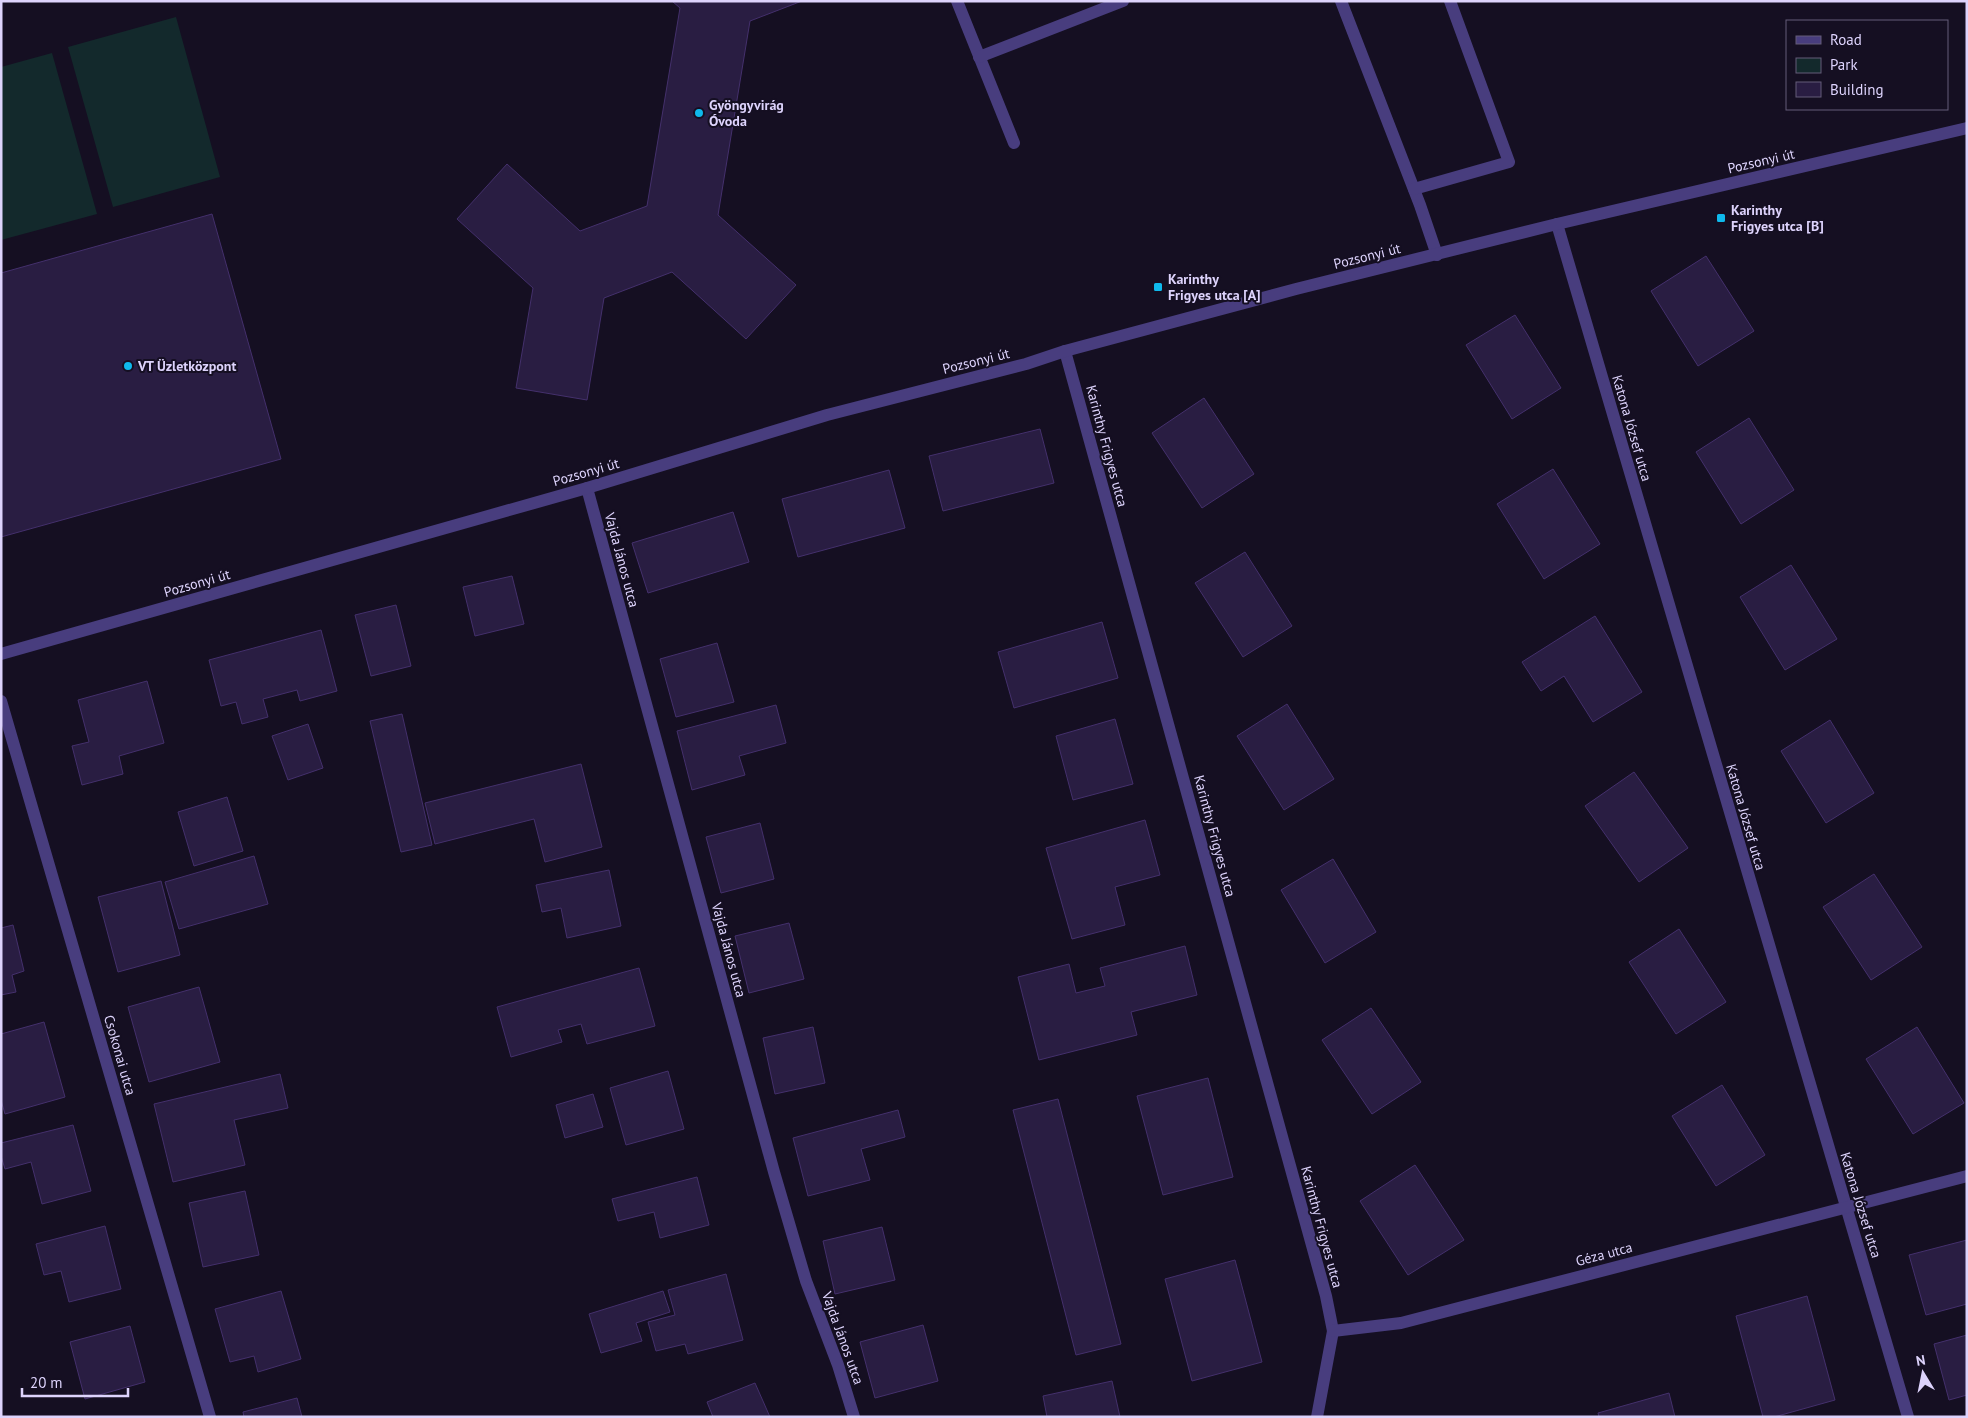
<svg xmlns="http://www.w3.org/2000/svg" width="1968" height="1418" font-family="'PT Sans',sans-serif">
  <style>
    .green { fill: #13292c }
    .building { fill: #291d42; stroke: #44306c }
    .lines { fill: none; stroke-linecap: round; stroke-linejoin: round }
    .minor { stroke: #483d7e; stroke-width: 12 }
    .poi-dot { fill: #0fb9ec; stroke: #150f22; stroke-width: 2 }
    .labels { text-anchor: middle; stroke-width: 4; stroke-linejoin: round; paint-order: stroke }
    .poi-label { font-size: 14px; font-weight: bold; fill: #ddd3fc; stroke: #150f22; text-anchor: start }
    .street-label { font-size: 14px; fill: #ddd3fc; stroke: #150f22 }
  </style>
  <rect width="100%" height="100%" fill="#150f22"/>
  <g class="green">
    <path d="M176,17l44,160 -107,30 -45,-160z"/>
    <path d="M52,53l45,161 -96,26v-173z"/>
  </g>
  <g class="building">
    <path d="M672,1h130l-52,20 -32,194 78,70 -50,54 -74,-67 -68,26 -17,102 -71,-12 17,-100 -76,-69 50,-55 73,67 67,-25 33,-198z"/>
    <path d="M212,214l69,245 -280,78v-264z"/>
    <path d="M1706,256l48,75 -56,35 -47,-75z"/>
    <path d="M1515,315l46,73 -49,31 -46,-74z"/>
    <path d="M1204,398l50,76 -52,34 -50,-75z"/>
    <path d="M1749,418l45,72 -53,34 -45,-72z"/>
    <path d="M1040,429l14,54 -111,28 -14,-55z"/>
    <path d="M1553,469l47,75 -56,35 -47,-75z"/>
    <path d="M889,470l16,58 -107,29 -16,-58z"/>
    <path d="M733,512l16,50 -101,31 -16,-50z"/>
    <path d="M1245,552l47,74 -49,31 -48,-74z"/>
    <path d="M1791,565l46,74 -52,31 -45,-73z"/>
    <path d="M512,576l12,48 -49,12 -12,-49z"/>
    <path d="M396,605l15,61 -40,10 -16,-61z"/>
    <path d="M1595,616l47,76 -49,30 -29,-46 -23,15 -19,-29z"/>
    <path d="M1102,622l16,56 -104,30 -16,-56z"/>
    <path d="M321,630l16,61 -37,10 -3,-11 -34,9 5,18 -26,7 -6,-22 -15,4 -12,-46z"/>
    <path d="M717,643l17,59 -58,15 -16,-58z"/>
    <path d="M147,681l17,62 -45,13 4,18 -41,11 -10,-39 17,-4 -11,-42z"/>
    <path d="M1287,704l47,75 -50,31 -47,-74z"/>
    <path d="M776,705l10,38 -47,13 6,19 -53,15 -15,-59z"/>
    <path d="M402,714l30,131 -31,7 -31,-131z"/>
    <path d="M1115,719l18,65 -60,16 -17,-64z"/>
    <path d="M1830,720l44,73 -48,30 -45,-72z"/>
    <path d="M308,724l15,44 -35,12 -16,-44z"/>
    <path d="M581,764l21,83 -57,15 -11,-43 -99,25 -10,-41z"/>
    <path d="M1634,772l54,76 -49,34 -54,-76z"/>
    <path d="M227,797l16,54 -49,15 -16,-54z"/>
    <path d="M1145,820l15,55 -45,12 10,38 -53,14 -26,-91z"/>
    <path d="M760,823l14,56 -53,14 -15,-56z"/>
    <path d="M254,856l14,48 -89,25 -14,-47z"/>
    <path d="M1333,859l43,73 -51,31 -44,-73z"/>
    <path d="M609,870l12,56 -54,12 -6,-30 -19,4 -6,-27z"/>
    <path d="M1874,874l48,73 -51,33 -48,-73z"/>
    <path d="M161,881l19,74 -62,17 -20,-75z"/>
    <path d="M789,923l15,56 -55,14 -14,-57z"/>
    <path d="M13,925l11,46 -12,4 4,17 -15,3v-67z"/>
    <path d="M1679,929l47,73 -50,32 -47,-72z"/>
    <path d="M1185,946l12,49 -66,17 6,23 -98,25 -21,-83 51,-13 7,29 29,-7 -5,-18z"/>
    <path d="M639,968l16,58 -68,18 -6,-20 -23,6 4,12 -51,15 -14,-50z"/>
    <path d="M199,987l21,75 -71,20 -21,-75z"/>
    <path d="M1371,1008l50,74 -49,32 -50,-74z"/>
    <path d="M44,1022l21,75 -60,17 -4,-14v-66z"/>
    <path d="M813,1027l12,56 -50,11 -12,-56z"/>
    <path d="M1917,1027l47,76 -51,31 -47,-75z"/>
    <path d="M668,1071l16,58 -58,16 -16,-57z"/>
    <path d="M280,1074l8,34 -54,12 11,45 -72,17 -19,-78z"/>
    <path d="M1208,1078l25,99 -70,18 -26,-99z"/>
    <path d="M1722,1085l43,70 -49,31 -44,-70z"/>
    <path d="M593,1094l10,33 -38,11 -9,-33z"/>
    <path d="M1058,1099l63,245 -45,11 -63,-245z"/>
    <path d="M898,1110l7,27 -44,12 9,31 -62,16 -15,-58z"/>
    <path d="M73,1125l18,66 -49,13 -11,-42 -26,7 -4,-13v-13z"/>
    <path d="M1415,1165l49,75 -56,35 -48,-74z"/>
    <path d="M697,1177l12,48 -49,13 -6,-26 -36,9 -6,-22z"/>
    <path d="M245,1191l14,64 -56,12 -14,-64z"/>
    <path d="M105,1226l16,63 -52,13 -8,-31 -17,4 -8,-31z"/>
    <path d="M882,1227l13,53 -60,14 -12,-53z"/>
    <path d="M1967,1240v64l-41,11 -17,-60z"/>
    <path d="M1235,1260l27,102 -70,19 -27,-102z"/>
    <path d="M726,1274l17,66 -55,14 -3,-10 -29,7 -8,-29 27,-7 -7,-25z"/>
    <path d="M281,1291l20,68 -43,13 -4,-16 -24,6 -15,-53z"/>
    <path d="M663,1291l7,21 -34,11 6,18 -41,12 -12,-39z"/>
    <path d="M1807,1296l28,104 -61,17h-11l-27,-101z"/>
    <path d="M923,1325l15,56 -63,17 -15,-56z"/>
    <path d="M130,1326l15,56 -60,17 -15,-57z"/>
    <path d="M1967,1335v60l-18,5 -15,-56z"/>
    <path d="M1112,1381l8,36h-73l-4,-21z"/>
    <path d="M755,1383l15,34h-57l-6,-15z"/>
    <path d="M1669,1393l6,24h-76l-1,-4z"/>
    <path d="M297,1398l5,19h-58l-1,-5z"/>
  </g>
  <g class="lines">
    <g class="minor">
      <path d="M957,1l57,142"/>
      <path d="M1341,1l79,204 17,50"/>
      <path d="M979,57l144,-56"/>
      <path d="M1414,189l95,-27 -59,-161"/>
      <path d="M1557,224l351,1193"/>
      <path d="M1065,351l261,945 7,35 -16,86"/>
      <path d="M587,488l187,684 32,109 32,84 16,52"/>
      <path d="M1,654l586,-166 240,-73 199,-51 39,-13 231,-62 261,-65 410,-96"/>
      <path d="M1,701l209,716"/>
      <path d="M1333,1331l68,-8 566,-147"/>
    </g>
  </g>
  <g class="poi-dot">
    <circle cx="699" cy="113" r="5"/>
    <rect x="1716" y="213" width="10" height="10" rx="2.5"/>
    <rect x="1153" y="282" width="10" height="10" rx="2.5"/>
    <circle cx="128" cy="366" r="5"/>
  </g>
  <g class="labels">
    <g class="poi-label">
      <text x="709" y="110">Gyöngyvirág<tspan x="709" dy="16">Óvoda</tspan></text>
      <text x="1731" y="215">Karinthy<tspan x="1731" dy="16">Frigyes utca [B]</tspan></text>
      <text x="1168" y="284">Karinthy<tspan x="1168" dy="16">Frigyes utca [A]</tspan></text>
      <text x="138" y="371">VT Üzletközpont</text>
    </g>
    <g class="street-label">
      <text transform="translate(1761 161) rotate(-13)" y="5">Pozsonyi út</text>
      <text transform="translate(1367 256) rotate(-14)" y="5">Pozsonyi út</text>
      <text transform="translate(976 361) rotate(-14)" y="5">Pozsonyi út</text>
      <text transform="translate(1632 428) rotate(74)" y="5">Katona József utca</text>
      <text transform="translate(1107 446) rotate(75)" y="5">Karinthy Frigyes utca</text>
      <text transform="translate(586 472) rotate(-16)" y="5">Pozsonyi út</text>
      <text transform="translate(622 560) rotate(75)" y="5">Vajda János utca</text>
      <text transform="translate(197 583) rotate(-16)" y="5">Pozsonyi út</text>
      <text transform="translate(1746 817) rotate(74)" y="5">Katona József utca</text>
      <text transform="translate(1215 836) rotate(75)" y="5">Karinthy Frigyes utca</text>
      <text transform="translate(729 950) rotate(75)" y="5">Vajda János utca</text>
      <text transform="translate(120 1055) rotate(74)" y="5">Csokonai utca</text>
      <text transform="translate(1861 1205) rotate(73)" y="5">Katona József utca</text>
      <text transform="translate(1322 1227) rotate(75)" y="5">Karinthy Frigyes utca</text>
      <text transform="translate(1604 1254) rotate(-15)" y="5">Géza utca</text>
      <text transform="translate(843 1338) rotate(70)" y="5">Vajda János utca</text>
    </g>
  </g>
  <rect width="1968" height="1418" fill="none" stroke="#ddd3fc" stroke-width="5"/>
  <rect x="1786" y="20" width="162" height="90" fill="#150f22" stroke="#655d79"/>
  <rect x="1796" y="36" width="25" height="8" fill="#483d7e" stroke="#655d79"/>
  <text x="1830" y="45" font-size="15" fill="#ddd3fc">Road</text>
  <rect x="1796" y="58" width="25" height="15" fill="#13292c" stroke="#655d79"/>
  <text x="1830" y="70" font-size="15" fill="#ddd3fc">Park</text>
  <rect x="1796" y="82" width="25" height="15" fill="#291d42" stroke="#655d79"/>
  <text x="1830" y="95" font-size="15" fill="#ddd3fc">Building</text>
  <g transform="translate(1923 1373) rotate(350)" stroke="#150f22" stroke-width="4" paint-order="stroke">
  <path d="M0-4L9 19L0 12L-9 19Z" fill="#ddd3fc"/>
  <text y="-8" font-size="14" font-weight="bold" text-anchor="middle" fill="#ddd3fc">N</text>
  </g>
  <path d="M22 1388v8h106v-8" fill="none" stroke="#ddd3fc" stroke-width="2.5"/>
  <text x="30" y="1388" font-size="15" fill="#ddd3fc" stroke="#150f22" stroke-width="4" paint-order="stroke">20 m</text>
</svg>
